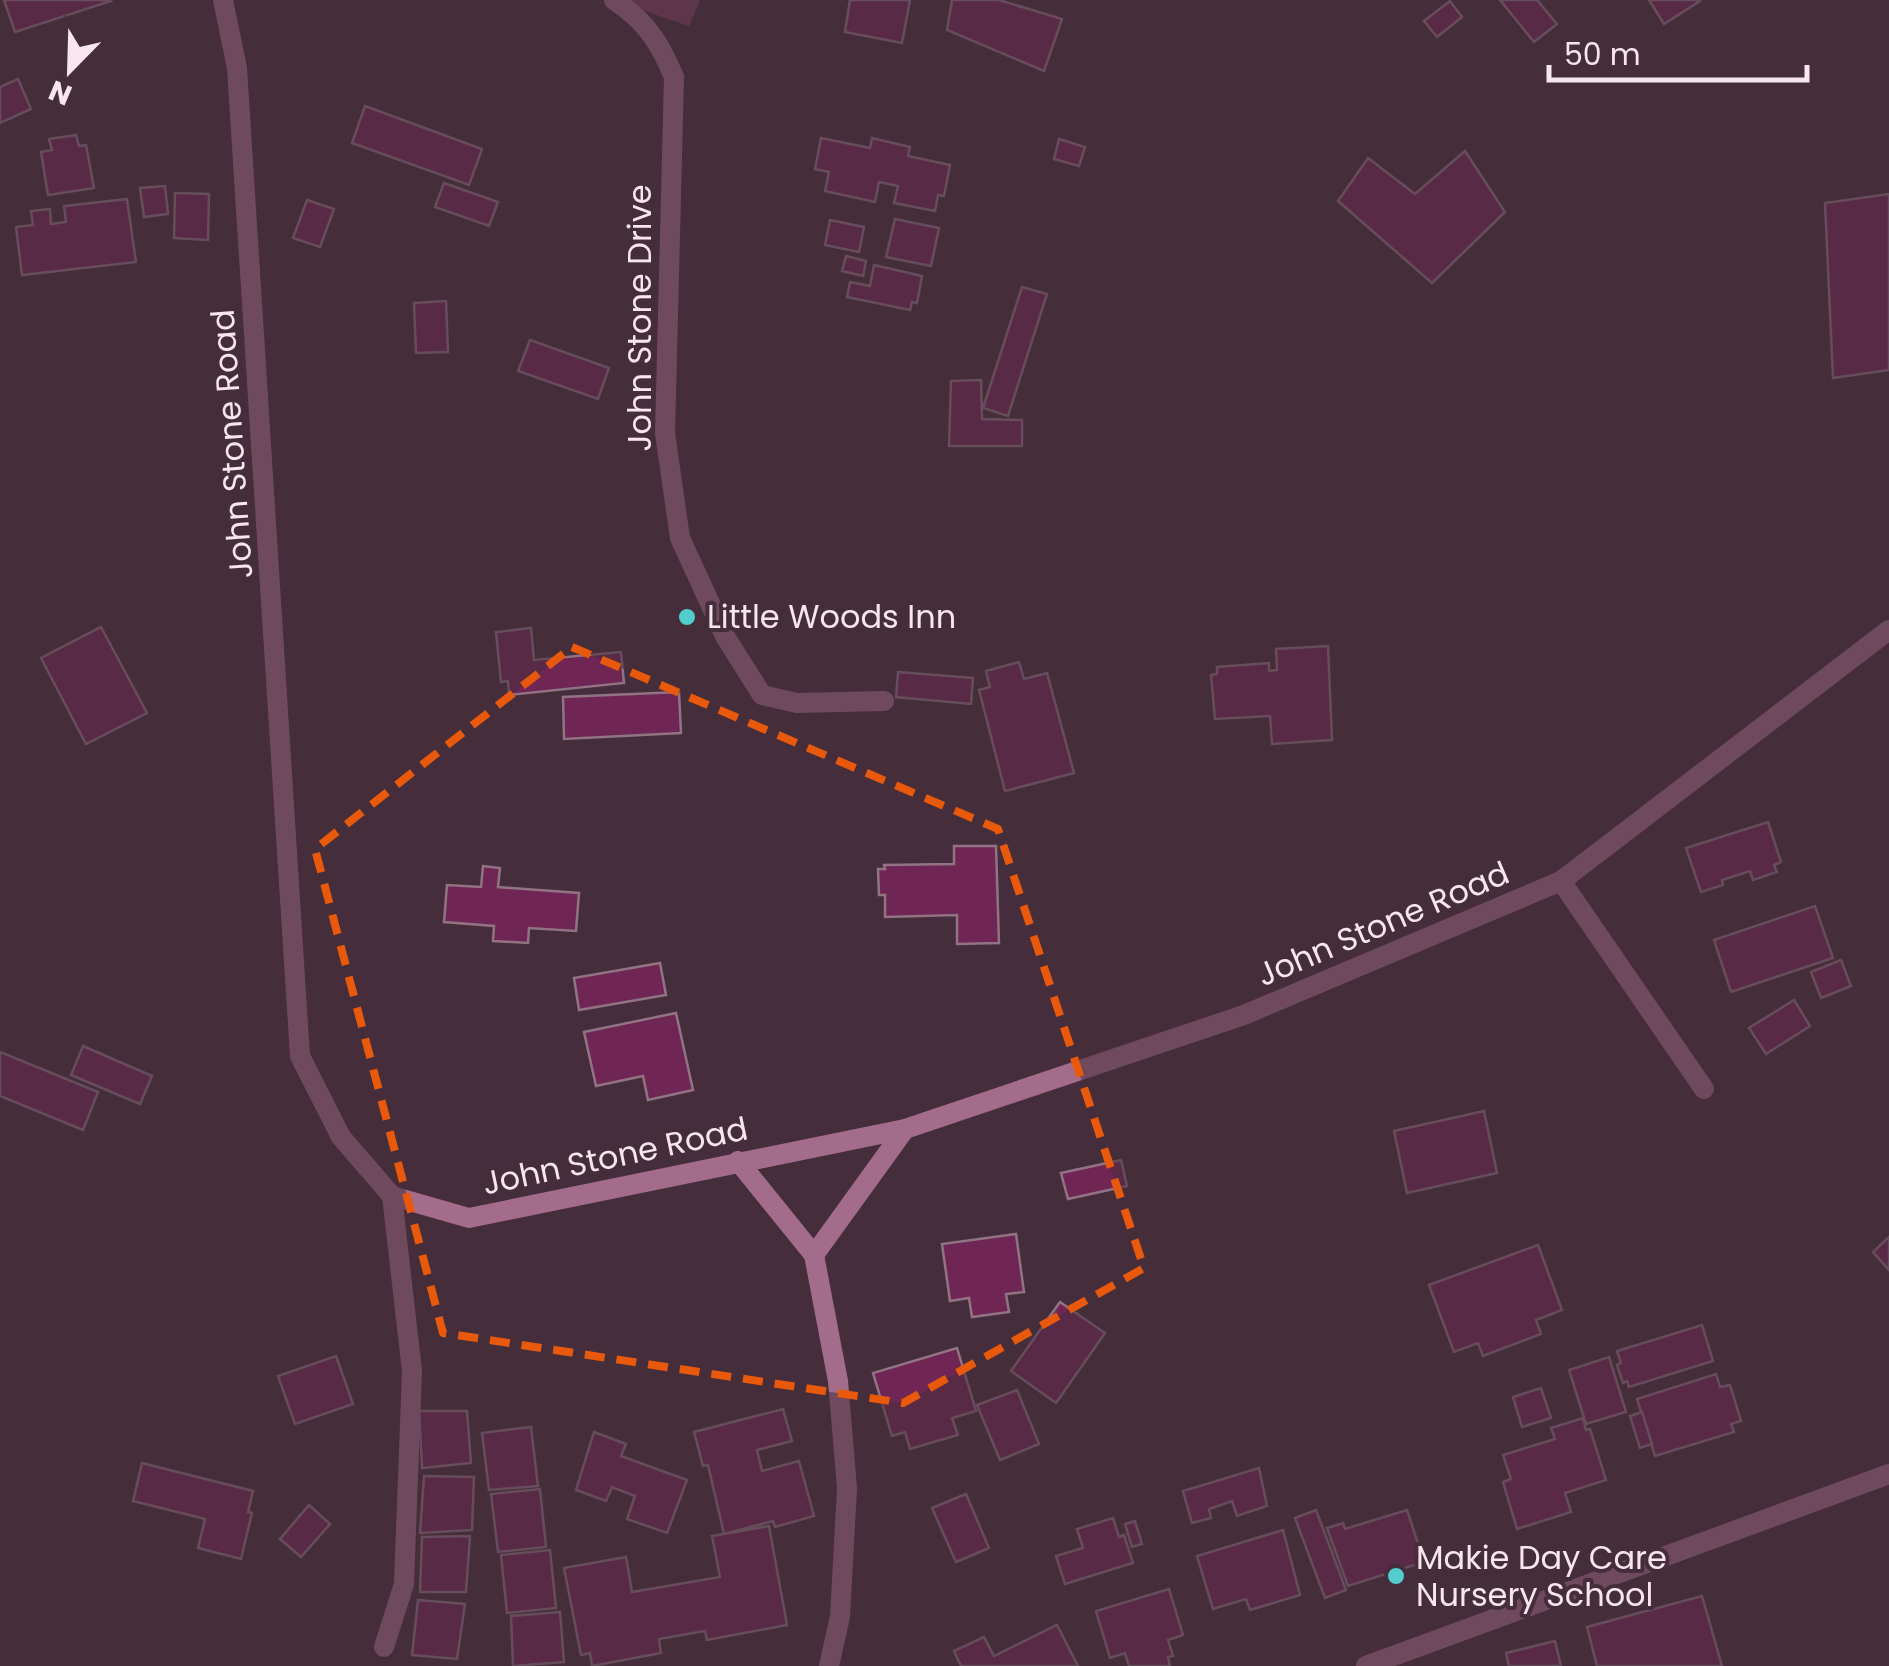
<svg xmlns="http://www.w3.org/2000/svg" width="1889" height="1666" font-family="Poppins,sans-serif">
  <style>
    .green { fill: #7a4162 }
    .building { fill: #702654; stroke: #917383; stroke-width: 2.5 }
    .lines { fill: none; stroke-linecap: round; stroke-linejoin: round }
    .street { stroke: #a26c8a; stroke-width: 20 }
    .marked { fill: none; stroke: #e8590c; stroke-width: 8; stroke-dasharray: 20 12; stroke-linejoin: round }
    .poi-dot { fill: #52cdcd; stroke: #462d3b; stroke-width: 4 }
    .labels { text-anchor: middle; stroke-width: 8; stroke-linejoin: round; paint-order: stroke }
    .street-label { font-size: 32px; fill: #f7e6ee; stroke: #462d3b }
    .poi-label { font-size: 32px; fill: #f7e6ee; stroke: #462d3b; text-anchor: start }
  </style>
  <rect width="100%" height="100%" fill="#462d3b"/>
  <path class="green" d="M612,0h88l-11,26z"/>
  <g class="building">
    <path d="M4,0h106l1,1 -96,31z"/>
    <path d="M850,0h60l-8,43 -57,-11z"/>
    <path d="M952,0h47l63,19 -18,52 -97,-41z"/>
    <path d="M1500,0h37l20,24 -23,18z"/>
    <path d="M1649,0h51v1l-36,23z"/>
    <path d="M1450,1l12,16 -25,20 -13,-16z"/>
    <path d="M18,79l13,30 -31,14v-36z"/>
    <path d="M365,106l117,43 -13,36 -117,-42z"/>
    <path d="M76,135l3,11 7,-1 8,43 -46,7 -7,-43 11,-2 -3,-11z"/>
    <path d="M821,138l49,10 2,-10 38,9 -2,9 42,9 -6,31 -6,-1 -3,16 -41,-8 4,-17 -19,-4 -4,20 -50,-11 4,-19 -14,-3z"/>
    <path d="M1059,139l26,8 -6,19 -25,-7z"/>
    <path d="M1465,151l40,61 -73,71 -94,-82 30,-43 47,36z"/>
    <path d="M444,183l54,19 -9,24 -54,-19z"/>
    <path d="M165,186l3,28 -24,3 -4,-29z"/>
    <path d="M175,193l34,1 -1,46 -34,-2z"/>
    <path d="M1889,194v176l-56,8 -8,-175z"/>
    <path d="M127,199l9,63 -114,13 -6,-48 17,-2 -2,-14 19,-2 1,15 15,-2 -2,-16z"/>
    <path d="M307,200l27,9 -14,38 -27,-9z"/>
    <path d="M895,219l44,9 -8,38 -45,-9z"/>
    <path d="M830,220l34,7 -5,25 -34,-7z"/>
    <path d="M846,256l20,5 -3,15 -21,-5z"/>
    <path d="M874,265l48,11 -5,27 -5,-1 -2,8 -63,-13 3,-15 20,4z"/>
    <path d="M1022,287l25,7 -39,122 -25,-8z"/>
    <path d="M446,301l2,51 -32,1 -2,-50z"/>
    <path d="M530,340l79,28 -11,31 -80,-28z"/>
    <path d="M981,380l1,39 40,1v26h-73l2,-65z"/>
    <path d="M101,627l46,86 -61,31 -45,-86z"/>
    <path d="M531,628l3,32 87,-8 3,31 -115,12 -1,-14 -7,1 -5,-50z"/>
    <path d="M1328,646l4,94 -60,4 -2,-28 -55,3 -4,-44 6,-1v-7l52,-4v8l8,-1 -1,-21z"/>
    <path d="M1019,662l5,17 23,-6 27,100 -69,18 -26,-101 11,-3 -4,-16z"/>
    <path d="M898,672l75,6 -2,26 -75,-7z"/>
    <path d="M679,692l2,41 -117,6 -1,-42z"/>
    <path d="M1768,822l13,40 -7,3 3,7 -24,8 -3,-9 -28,9 1,5 -22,7 -15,-44z"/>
    <path d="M954,846h42l3,97 -42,1v-29l-72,2v-22h-6l-1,-26h7l-1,-4 70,-1z"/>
    <path d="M483,866l17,2 -2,19 81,6 -3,38 -47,-3 -1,15 -35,-2 1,-15 -50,-4 3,-37 34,2z"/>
    <path d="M1815,906l18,52 -102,34 -17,-52z"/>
    <path d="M1841,960l10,26 -30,12 -10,-26z"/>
    <path d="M660,963l6,32 -87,15 -5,-32z"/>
    <path d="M1794,1000l16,26 -44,28 -17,-26z"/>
    <path d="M676,1013l17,77 -45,10 -5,-24 -47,10 -12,-54z"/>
    <path d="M83,1046l69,30 -12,28 -69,-29z"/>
    <path d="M0,1052l98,40 -15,38 -83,-34z"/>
    <path d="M1484,1111l13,62 -90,20 -13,-62z"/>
    <path d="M1121,1160l6,26 -59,13 -7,-26z"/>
    <path d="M1016,1234l8,58 -18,2 3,18 -37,5 -3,-19 -19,3 -8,-57z"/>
    <path d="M1889,1237v33l-16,-18z"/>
    <path d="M1538,1245l24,65 -26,10 5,14 -58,22 -5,-13 -24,9 -25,-67z"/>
    <path d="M1060,1302l45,31 -49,70 -45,-32z"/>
    <path d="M1702,1325l11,36 -84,26 -2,-6 -4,2 -6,-18 4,-2 -4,-12z"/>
    <path d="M957,1348l19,63 -24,7 6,17 -48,14 -5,-17 -13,4 -19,-63z"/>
    <path d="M336,1356l17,48 -58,20 -17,-48z"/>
    <path d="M1609,1357l17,55 -40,12 -17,-54z"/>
    <path d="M1716,1374l4,13 10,-2 11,36 -10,3 3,8 -79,24 -18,-57z"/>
    <path d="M1541,1388l10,30 -29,9 -9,-30z"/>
    <path d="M1017,1390l22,54 -39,16 -23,-55z"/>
    <path d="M783,1409l9,32 -35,9 5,21 37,-10 15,55 -39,11 -2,-6 -49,13 -16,-69 -5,1 -9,-34z"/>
    <path d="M419,1411h48l4,52 -49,5z"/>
    <path d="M1642,1412l10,32 -12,4 -10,-32z"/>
    <path d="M1583,1418l3,12 4,-1 16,51 -41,13 6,19 -54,17 -14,-47 8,-3 -8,-24 52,-16 -4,-11z"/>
    <path d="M531,1427l7,59 -49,4 -7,-57z"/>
    <path d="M594,1432l32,12 -5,12 66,24 -20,53 -40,-14 8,-23 -23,-9 -6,14 -30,-11z"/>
    <path d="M142,1463l111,28 -5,21 4,1 -11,46 -43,-11 7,-29 -72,-18z"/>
    <path d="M1259,1468l8,38 -30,10 -5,-15 -23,8 2,9 -19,5 -9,-32z"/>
    <path d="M424,1476l50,1 -2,53 -52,3z"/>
    <path d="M540,1489l6,58 -48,5 -7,-58z"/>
    <path d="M966,1494l23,54 -33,14 -24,-54z"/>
    <path d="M309,1505l21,19 -29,33 -21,-18z"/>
    <path d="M1316,1510l30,80 -21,8 -30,-80z"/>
    <path d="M1407,1510l17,52 -76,24 -21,-58 16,-5 2,6z"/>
    <path d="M1113,1518l6,19 5,-2 9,28 -68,21 -9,-28 27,-8 -6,-19z"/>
    <path d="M1135,1521l7,23 -10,3 -7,-23z"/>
    <path d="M769,1526l18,99 -80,15 -2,-9 -46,8 2,14 -69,13 -2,-13 -9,2 -17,-87 62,-11 6,35 88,-15 -8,-41z"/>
    <path d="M1283,1530l17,65 -50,15 -4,-11 -33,10 -16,-53z"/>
    <path d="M470,1536l-4,56h-46l2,-55z"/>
    <path d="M550,1550l6,58 -49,5 -6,-58z"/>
    <path d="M1169,1589l14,46 -15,5 5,16 -5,1 2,9h-41l-4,-13 -15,5 -14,-47z"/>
    <path d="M1702,1596l20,70h-125l-10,-39z"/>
    <path d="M418,1600l47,4 -8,55 -45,-4z"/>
    <path d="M560,1612l4,50 -51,4 -2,-50z"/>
    <path d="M1057,1625l21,41h-117l-7,-15 30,-14 10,19z"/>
    <path d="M1555,1641l6,25h-52l-3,-13z"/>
  </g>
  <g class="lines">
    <g class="street">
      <path d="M223,0l14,68 63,988 41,81 51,59 77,22 436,-89 339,-114 317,-134 328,-251"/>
      <path d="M614,0c31,20 46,43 60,77l-9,356 15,105 46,100 36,57 35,8 87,-2"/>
      <path d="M1561,881l143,208"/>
      <path d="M738,1161l76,94 24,126 9,107 -7,129 -11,49"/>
      <path d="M814,1255l91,-126"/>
      <path d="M384,1647l20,-63 8,-213 -20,-175"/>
      <path d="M1366,1666l523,-192"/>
    </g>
  </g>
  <path d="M0 0H1889V1666H0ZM572,647l426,182 146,439 -241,135 -460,-70 -128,-484z" fill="#462d3b" fill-opacity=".55" fill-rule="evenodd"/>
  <path class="marked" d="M572,647l426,182 146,439 -241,135 -460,-70 -128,-484z"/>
  <g class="poi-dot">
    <circle cx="687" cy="617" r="10"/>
    <circle cx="1396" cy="1576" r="10"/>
  </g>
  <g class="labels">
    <g class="street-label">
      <text transform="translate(640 318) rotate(-90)" y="11">John Stone Drive</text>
      <text transform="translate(232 444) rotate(-94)" y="11">John Stone Road</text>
      <text transform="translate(1383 924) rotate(-23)" y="11">John Stone Road</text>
      <text transform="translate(615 1156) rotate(-12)" y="11">John Stone Road</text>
    </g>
    <g class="poi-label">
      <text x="707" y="628">Little Woods Inn</text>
      <text x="1416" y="1569">Makie Day Care<tspan x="1416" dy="37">Nursery School</tspan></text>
    </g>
  </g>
  <g transform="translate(70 70) rotate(203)" stroke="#462d3b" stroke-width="8" paint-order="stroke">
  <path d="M0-8L18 38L0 25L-18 38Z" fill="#f7e6ee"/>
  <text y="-15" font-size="28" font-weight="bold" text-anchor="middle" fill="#f7e6ee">N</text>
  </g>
  <path d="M1549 65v15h258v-15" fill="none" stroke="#f7e6ee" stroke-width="5"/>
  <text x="1564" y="65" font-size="30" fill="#f7e6ee" stroke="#462d3b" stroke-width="8" paint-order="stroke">50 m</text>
</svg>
